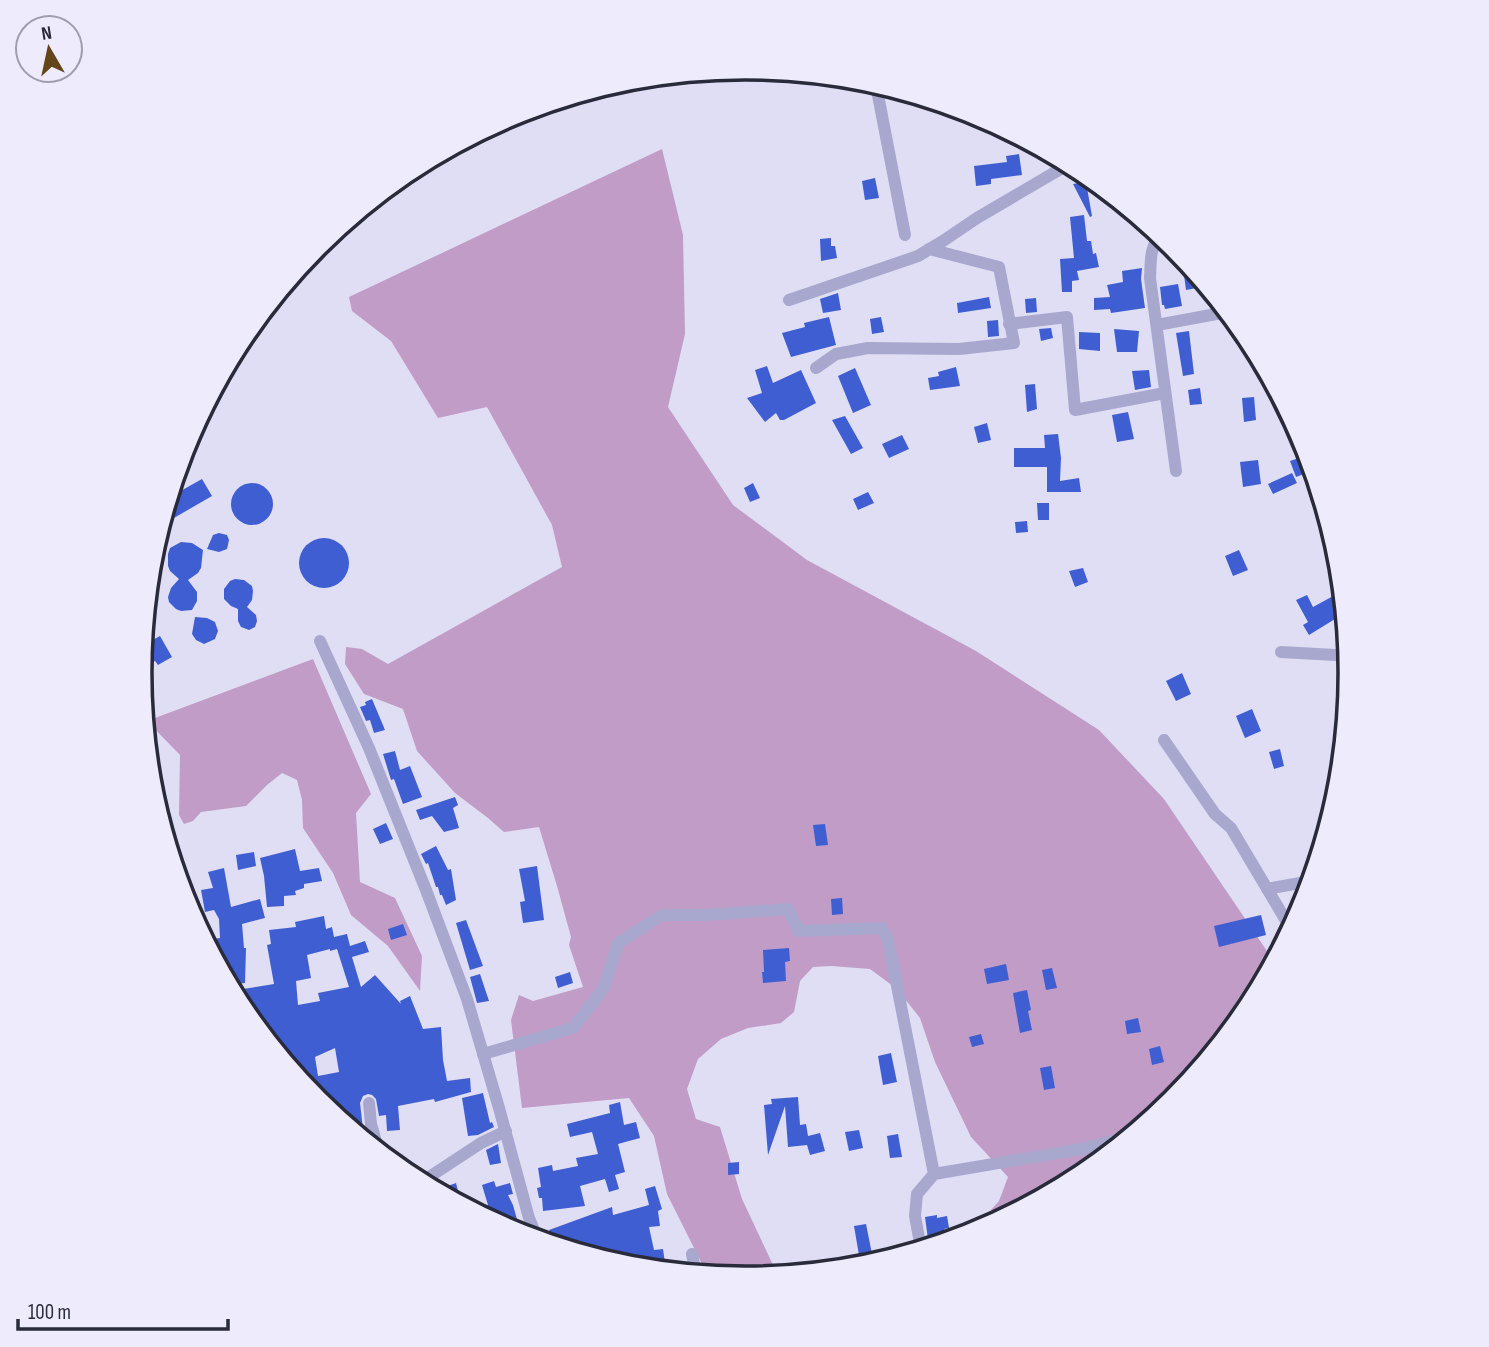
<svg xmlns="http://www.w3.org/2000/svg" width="1489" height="1347" font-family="'Sofia Sans Condensed',sans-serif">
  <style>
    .green { fill: #c19cc6 }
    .building { fill: #3f5ed2; fill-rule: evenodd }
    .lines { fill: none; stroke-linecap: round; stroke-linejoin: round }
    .minor { stroke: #a8a8cf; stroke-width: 12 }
    .rim { fill: none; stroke: #292b3b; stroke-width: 3.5 }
  </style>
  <rect width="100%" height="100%" fill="#e0def5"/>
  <g class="green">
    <path d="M662,149l21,86 2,99 -17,73 65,98 74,55 169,91 123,79 65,69 105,155 5,6 -26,50 -76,92 -92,75 -107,57 1,-5 25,-28 9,-24 -37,-40 -36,-75 -15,-44 -23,-29 -27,-20 -39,-3 -18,1 -13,14 -6,31 -13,11 -33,5 -27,11 -23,20 -11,30 9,30 24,8 22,72 31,66 3,11 -26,2 -3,-7 -42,-1 -38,-76 -13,-58 -25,-38 -107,10 -11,-88 8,-25 14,6 50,-14 -14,-42 2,-8 -14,-51 -18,-59 -35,5 -16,-14 -33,-25 -38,-42 -14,-42 -39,-15 -19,-30 1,-17 16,2 26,15 174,-97 -10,-42 -65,-118 -49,11 -47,-77 -39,-30 -3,-14z"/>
    <path d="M313,659l58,135 -15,19 4,69 35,16 27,58 -2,35 -32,-45 -37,-31 -18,-42 -30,-45 -1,-28 -5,-20 -15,-7 -15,12 -21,21 -45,6 -8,9 -9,3 -5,-9 1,-60 -33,-34z"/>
  </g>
  <g class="building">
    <path d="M1019,154l3,21 -31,4v5l-15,2 -2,-20 33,-4 -1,-6z"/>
    <path d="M875,178l4,20 -14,2 -3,-19z"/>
    <path d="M1086,182l6,34 -2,1 -17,-33z"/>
    <path d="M1084,215l3,26h4l2,13 3,-1 3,14 -22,4 2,9 -7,1v11h-10l-2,-33 14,-1 -4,-41z"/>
    <path d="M831,238v8h4l2,12 -16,3 -1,-22z"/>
    <path d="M1142,268l-1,11 4,29 -34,5 -1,-4 -16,1v-12l16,-1 -3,-12 16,-3 -1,-11z"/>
    <path d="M1195,273l2,15 -11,2 -2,-15z"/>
    <path d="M1178,284l4,22 -17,3 -1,-4h-2l-2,-18z"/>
    <path d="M838,293l3,17 -18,3 -3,-14z"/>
    <path d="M989,297l2,11 -33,5 -1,-10z"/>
    <path d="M1036,298l1,14 -11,1 -1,-14z"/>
    <path d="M829,317l7,28 -45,12 -9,-24 23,-6 -1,-4z"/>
    <path d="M881,317l3,15 -12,2 -2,-15z"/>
    <path d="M998,320l1,16 -11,1 -1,-16z"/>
    <path d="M1051,328l2,10 -12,3 -2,-12z"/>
    <path d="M1114,329l25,2 -2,21h-20z"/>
    <path d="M1189,331l5,43 -11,2 -7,-43z"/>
    <path d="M1079,332l21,1v18l-21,-2z"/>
    <path d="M767,366l6,17 28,-13 15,33 -32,17h-4l-4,-7 -11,9 -18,-24 15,-5 -7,-23z"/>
    <path d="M956,367l4,19 -30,4 -2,-12 11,-2 -1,-4z"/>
    <path d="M855,368l16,37 -18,8 -15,-37z"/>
    <path d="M1149,370l2,17 -16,3 -3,-19z"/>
    <path d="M1035,384l2,25 -10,3 -2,-27z"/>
    <path d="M1200,388l2,16 -12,1 -2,-15z"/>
    <path d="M1254,397l2,23 -12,2 -2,-24z"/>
    <path d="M1128,412l6,27 -17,3 -5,-27z"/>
    <path d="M845,416l18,32 -12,6 -19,-34z"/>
    <path d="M987,423l4,17 -13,3 -4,-16z"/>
    <path d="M1058,434l3,24 -1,23 19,-3 2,14h-34v-25h-33v-19h31l-1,-13z"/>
    <path d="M902,435l7,14 -20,9 -7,-14z"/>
    <path d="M1308,455l4,16 -16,6 -6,-16z"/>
    <path d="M1258,460l3,24 -18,3 -3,-25z"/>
    <path d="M1292,473l5,10 -24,11 -5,-10z"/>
    <path d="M202,479l10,17 -52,30 8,-28z"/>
    <path d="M753,483l7,15 -10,4 -6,-14z"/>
    <circle cx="252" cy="504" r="21"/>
    <path d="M868,492l6,11 -16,7 -5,-11z"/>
    <path d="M1037,503h12v17h-11z"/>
    <path d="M1027,521l1,11 -12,1 -1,-11z"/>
    <path d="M219,533l8,2 2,5 -2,9 -8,3 -12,-3 6,-14z"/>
    <circle cx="324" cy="563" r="25"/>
    <path d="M181,542l11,1 11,7 -2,18 -3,5 -10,7 9,12v9l-5,9 -11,1 -5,-2 -7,-7 -1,-5 3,-9 8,-9 -9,-8 -2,-5v-12l2,-6z"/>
    <path d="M1239,550l9,20 -15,6 -8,-20z"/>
    <path d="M1083,568l5,14 -13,5 -6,-16z"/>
    <path d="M235,579l9,1 8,6 1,5 -1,9 -5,7 9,8 1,6 -2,6 -6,3 -8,-3 -3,-6v-12l-7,-3 -7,-7v-10l6,-8z"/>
    <path d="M1307,595l6,12 22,-12 1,8 6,-4 4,38 -5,2 -6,-20 -26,16 -6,-10 5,-3 -12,-22z"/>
    <path d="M195,617l12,1 8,4 3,9 -3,8 -11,5 -8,-4 -4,-6z"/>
    <path d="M160,636l12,21 -14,8 -3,-4 -15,9 2,-24z"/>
    <path d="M1182,673l9,21 -15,7 -10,-20z"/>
    <path d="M372,699l13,31 -11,3 -4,-13 -4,1 -6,-14 6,-2 -1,-3z"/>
    <path d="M1252,709l9,22 -16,7 -9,-22z"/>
    <path d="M1280,749l4,17 -10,3 -5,-17z"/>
    <path d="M395,751l5,19 10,-4 12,31 -19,7 -9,-25 -3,1 -8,-26z"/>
    <path d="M455,797l3,8 -5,3 6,20 -15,4 -12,-16 -12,4 -4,-10z"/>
    <path d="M386,823l7,16 -13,5 -7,-15z"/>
    <path d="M825,824l3,21 -12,1 -3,-21z"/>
    <path d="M436,846l12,24 3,-1 5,31 -10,5 -4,-10h-2l-2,-8h-2l-8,-24 -2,1 -5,-10z"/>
    <path d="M295,849l5,22 19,-3 3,13 -18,3v4l-9,3 1,4 -12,1v10l-17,1 -3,-31 -4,-18z"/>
    <path d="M254,852l2,14 -18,4 -2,-15z"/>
    <path d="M537,866l7,54 -21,3 -3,-21 5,-1 -6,-32z"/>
    <path d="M224,868l7,39 29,-8 5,19 -23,6 2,24h2l-1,35 -10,1 -1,-9h-11l-19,-35 16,-2 -1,-19 -5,-9 -9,2 -4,-22 12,-2 -5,-16z"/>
    <path d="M842,898l1,16 -11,1 -1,-16z"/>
    <path d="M1261,915l5,20 -47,12 -5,-21z"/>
    <path d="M324,916l2,13 6,-2 2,10 13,-3 3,12 15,-5 4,11 -17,5 9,30 14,-12 26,29 -1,-3 10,-5 13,33 18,-2 2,33 4,21 23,-3 1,14 -36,10 -1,-3 -36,7 2,24 -13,1 -1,-16 -7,1 -3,-17 -4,-4 -4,-1 -5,2 -3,7 3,26 -11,1 -13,-10 -1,-10 -9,2 -11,-10 -4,-20 -12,2 -43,-52 -8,-30h-8v-13l31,-5 -7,-39 4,-1 -2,-14 27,-3 -1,-5zM330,949v2l7,-2 12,38 -31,6 2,8 -22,4 -2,-24 15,-3 -4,-23zM335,1048l4,24 -21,4 -3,-19z"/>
    <path d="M466,920l17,46 -13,4 -14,-47z"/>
    <path d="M403,924l4,11 -16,5 -3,-11z"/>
    <path d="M789,948l1,13 -5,1 1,19 -23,2 -1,-11h2l-1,-22z"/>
    <path d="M1006,964l3,16 -22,4 -3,-15z"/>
    <path d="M1052,968l5,20 -11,2 -4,-20z"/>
    <path d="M570,972l3,11 -15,5 -3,-11z"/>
    <path d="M480,974l9,27 -12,2 -7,-26z"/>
    <path d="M1027,990l4,20 -3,1 4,19 -12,3 -7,-40z"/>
    <path d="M1138,1018l3,14 -14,2 -2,-13z"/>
    <path d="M981,1034l3,10 -12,3 -3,-10z"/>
    <path d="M1160,1046l4,16 -12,3 -3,-16z"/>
    <path d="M891,1053l6,29 -14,3 -5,-29z"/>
    <path d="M1051,1066l4,22 -11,2 -4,-22z"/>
    <path d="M483,1093l7,30 2,-1 2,5 -16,8 -10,1 -6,-38z"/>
    <path d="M798,1097l2,28 6,-1 2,12 12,-3 5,18 -15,4 -3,-10 -19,2 -3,-41 -17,49 -4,-50 8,-1 -1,-5z"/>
    <path d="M620,1102l4,23 12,-3 4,16 -22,6 7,28 -10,3 4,14 -10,3 -4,-13 -25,7 5,20 -42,5 -1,-13h-3l-2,-10 4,-1 -3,-19 14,-3 1,6 25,-5 -2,-8 22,-4 -6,-22 -22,5 -3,-13 43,-11 -1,-8z"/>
    <path d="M859,1130l4,18 -14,3 -4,-19z"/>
    <path d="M898,1134l4,23 -12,1 -3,-22z"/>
    <path d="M498,1144l3,19 -11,2 -4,-15z"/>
    <path d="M411,1162l2,11 -7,2 -12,-10z"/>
    <path d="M739,1162v12l-11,1v-12z"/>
    <path d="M494,1181l2,6 14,-4 3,11 -5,1 5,10 7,25 -7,3 -32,-17v-6l7,-5 -6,-20z"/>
    <path d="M456,1183l3,12 -11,3 -3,-11z"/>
    <path d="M655,1186l7,23 -4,2 2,15 -11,1 5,23 9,-1 2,14 -27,5 -12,-1 -71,-22 -6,-15 63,-23 1,8 36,-10 -4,-16z"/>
    <path d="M937,1215v3l10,-2 2,12 -5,1 1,4 -10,2 -1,10 -5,2 -4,-30z"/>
    <path d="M866,1224l8,40 -13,3 -7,-41z"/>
  </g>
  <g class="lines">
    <g class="minor">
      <path d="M879,85l-2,5 28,145"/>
      <path d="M1161,236c-12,10 -10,27 -11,42l26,193"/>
      <path d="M789,300l129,-44 25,-15 34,-23 92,-54"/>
      <path d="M1009,324l58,-7 8,93 90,-17"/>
      <path d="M1157,325l70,-13"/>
      <path d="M816,368l20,-14 32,-6 91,1 55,-6 -15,-76 -70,-18"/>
      <path d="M320,641l49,107 57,142 41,109 32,109 30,110 9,22"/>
      <path d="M1281,652l54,3 13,3"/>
      <path d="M1164,740l51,74 16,14 60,101"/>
      <path d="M1267,889l44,-8"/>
      <path d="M483,1054l90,-26 31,-40 14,-45 44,-28h45l81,-6 11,22 83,-3 6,12 46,234 -17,20 -2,22 6,33"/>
      <path d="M369,1103l2,21 6,21 -1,5"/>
      <path d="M934,1174l147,-25 48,-12"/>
      <path d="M420,1183l61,-40 25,-12"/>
      <path d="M692,1254l4,20"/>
    </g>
  </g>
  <path d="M0 0H1489V1347H0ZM152 673a593 593 0 1 1 1186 0a593 593 0 1 1-1186 0Z" fill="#edebfc" fill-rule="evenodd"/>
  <path class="rim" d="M152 673a593 593 0 1 1 1186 0a593 593 0 1 1-1186 0Z"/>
  <g transform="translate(49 49) rotate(351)"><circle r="33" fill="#edebfc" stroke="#9f9eaf" stroke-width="2"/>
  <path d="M0-5L12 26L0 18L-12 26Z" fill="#624619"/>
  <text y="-10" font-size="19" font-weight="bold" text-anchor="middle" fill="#292b3b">N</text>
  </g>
  <path d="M18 1319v10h210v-10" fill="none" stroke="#292b3b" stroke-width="3.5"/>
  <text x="28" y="1319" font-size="21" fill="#292b3b" stroke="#edebfc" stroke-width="5" paint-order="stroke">100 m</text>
</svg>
